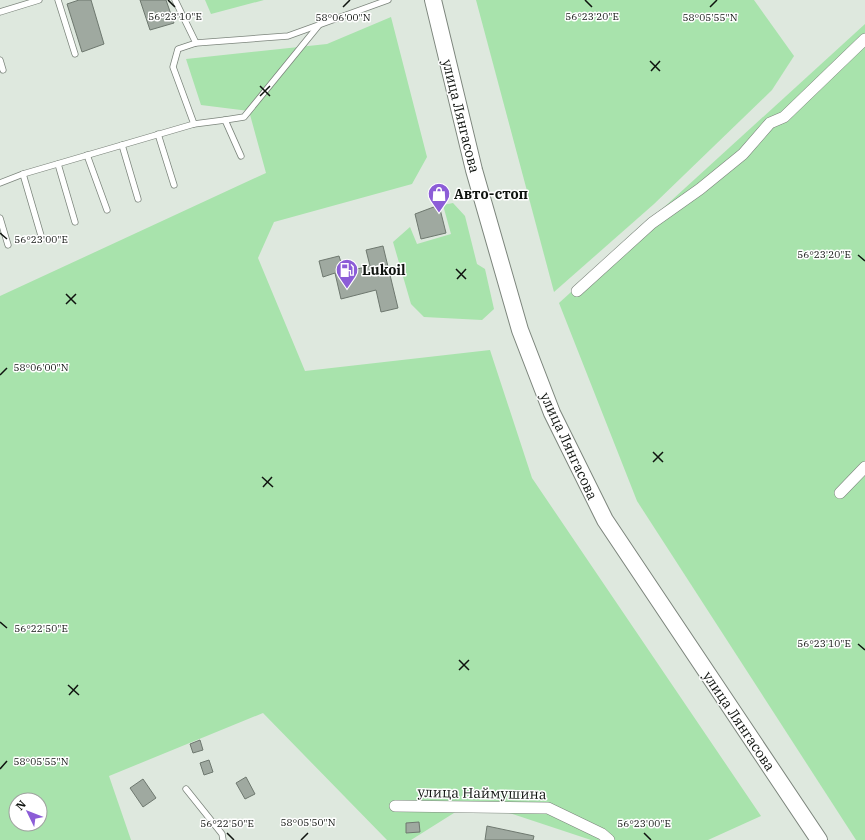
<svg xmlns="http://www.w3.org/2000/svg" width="865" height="840" font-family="'IBM Plex Serif',serif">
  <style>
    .green { fill: #a8e3ac; fill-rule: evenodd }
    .building { fill: #9fa9a0; stroke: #6e786f }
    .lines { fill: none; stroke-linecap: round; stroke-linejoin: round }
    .lane-casing { stroke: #7c857c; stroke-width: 7 }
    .street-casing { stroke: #7c857c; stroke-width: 12 }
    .secondary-casing { stroke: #7c857c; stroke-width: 18 }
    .lane { stroke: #fff; stroke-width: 5.5 }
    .street { stroke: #fff; stroke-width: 11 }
    .secondary { stroke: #fff; stroke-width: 16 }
    .ticks { fill: none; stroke: #0f130f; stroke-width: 1.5 }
    .labels { text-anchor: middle; stroke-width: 3; stroke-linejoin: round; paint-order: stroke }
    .street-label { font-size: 14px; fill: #0f130f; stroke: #fff }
    .poi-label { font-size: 14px; font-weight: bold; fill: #0f130f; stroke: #fff; text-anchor: start }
    .ticks-label { font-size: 10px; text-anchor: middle; fill: #0f130f; stroke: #fff; stroke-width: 3; stroke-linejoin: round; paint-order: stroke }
  </style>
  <rect width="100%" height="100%" fill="#dee8de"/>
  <g class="green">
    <path d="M205,0h59l-53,14z"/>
    <path d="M476,0h278l40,56 -22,34 -118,114 -100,88z"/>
    <path d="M391,17l36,140 -15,27 -138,38 -16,36 47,113 185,-21 42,128 229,338 -53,24h-117l-118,-39 -62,39h-24l-124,-127 -154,63 22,64h-131v-544l266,-123 -17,-62 -48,-6 -15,-46 141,-15zM16,800h24v24h-24z"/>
    <path d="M865,24v816h-9l-219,-339 -78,-198z"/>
    <path d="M453,203l12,13 12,48 8,5 9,40 -12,11 -58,-3 -13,-13 -18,-62 17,-15 7,17 34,-10 -8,-29z"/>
  </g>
  <g class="building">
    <path d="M79,0h12l13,44 -22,8 -15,-48z"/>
    <path d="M140,0h26l8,23 -24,7z"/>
    <path d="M439,205l7,28 -25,6 -6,-25z"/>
    <path d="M383,246l15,62 -17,4 -5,-22 -35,9 -6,-26 -12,4 -4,-16 20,-5 5,16 26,-6 -4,-16z"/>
    <path d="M200,740l3,10 -10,3 -3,-9z"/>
    <path d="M209,760l4,12 -9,3 -4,-12z"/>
    <path d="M246,777l9,17 -10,5 -9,-16z"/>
    <path d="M143,779l13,19 -13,9 -13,-19z"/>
    <path d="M419,822l1,10 -14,1v-10z"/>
    <path d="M487,826l47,10 -1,4h-48z"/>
  </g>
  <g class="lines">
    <g class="lane-casing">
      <g id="lane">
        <path d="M58,0l17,54"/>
        <path d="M175,0l21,43 92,-7 100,-36"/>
        <path d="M0,12l39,-12"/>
        <path d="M0,60l3,10"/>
        <path d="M225,120l19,-3 75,-92"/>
        <path d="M194,124l31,-4 16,36"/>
        <path d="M158,134l16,51"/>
        <path d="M122,145l16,54"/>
        <path d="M87,155l20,55"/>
        <path d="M58,164l17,58"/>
        <path d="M23,174l19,65"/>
        <path d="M0,183l23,-9 171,-50 -21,-57 5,-18 18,-6"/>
        <path d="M0,218l8,27"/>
        <path d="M186,789l36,45 1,6"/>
      </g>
    </g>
    <g class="street-casing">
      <g id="street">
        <path d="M577,291l75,-68 48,-34 43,-35 27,-31 14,-6 81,-78"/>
        <path d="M840,493l25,-26"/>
        <path d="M395,806l153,2 54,26 7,6"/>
      </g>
    </g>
    <g class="secondary-casing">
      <path id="secondary" d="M433,0l41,170 46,160 32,83 53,107 214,320"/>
    </g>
    <use href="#lane" class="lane"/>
    <use href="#street" class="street"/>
    <use href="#secondary" class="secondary"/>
  </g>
  <path class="ticks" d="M168,0l7,7M585,0l7,7M343,7l7,-7M710,7l7,-7M650,61l10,10M651,71l9,-10M260,86l10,10M260,96l10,-10M0,233l7,6M858,255l7,6M456,269l10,10M457,279l9,-10M66,294l10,10M66,304l10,-10M0,375l7,-7M653,452l10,10M653,462l10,-10M262,477l11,10M263,487l9,-10M0,622l7,6M858,644l7,6M459,660l10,10M459,670l10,-10M68,685l11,10M69,695l9,-10M0,769l7,-8M227,833l7,7M644,833l7,7M301,840l7,-7"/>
  <defs>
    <g id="shop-pin" transform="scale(1.15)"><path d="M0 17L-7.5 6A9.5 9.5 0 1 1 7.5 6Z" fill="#8c5dd7" stroke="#fff"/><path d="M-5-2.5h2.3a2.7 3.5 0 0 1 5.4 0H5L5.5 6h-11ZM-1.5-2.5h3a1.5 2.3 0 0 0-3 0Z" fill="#fff"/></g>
    <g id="fuel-pin" transform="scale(1.15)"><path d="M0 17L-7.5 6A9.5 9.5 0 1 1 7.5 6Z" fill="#8c5dd7" stroke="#fff"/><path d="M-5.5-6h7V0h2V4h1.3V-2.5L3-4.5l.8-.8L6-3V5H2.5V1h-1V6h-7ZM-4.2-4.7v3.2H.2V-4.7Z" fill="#fff"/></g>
  </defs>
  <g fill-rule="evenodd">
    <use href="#shop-pin" x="439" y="194"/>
    <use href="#fuel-pin" x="347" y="270"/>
  </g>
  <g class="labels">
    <g class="street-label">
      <text transform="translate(461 116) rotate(76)" y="5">улица Лянгасова</text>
      <text transform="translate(569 446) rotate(65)" y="5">улица Лянгасова</text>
      <text transform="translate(739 721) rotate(56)" y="5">улица Лянгасова</text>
      <text transform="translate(482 793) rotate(1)" y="5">улица Наймушина</text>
    </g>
    <g class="poi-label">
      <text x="454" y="199">Авто-стоп</text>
      <text x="362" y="275">Lukoil</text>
    </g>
  </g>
  <g class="ticks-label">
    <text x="175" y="20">56°23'10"E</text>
    <text x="592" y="20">56°23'20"E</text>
    <text x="343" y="21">58°06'00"N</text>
    <text x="710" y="21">58°05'55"N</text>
    <text x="41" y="243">56°23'00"E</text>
    <text x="824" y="258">56°23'20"E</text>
    <text x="41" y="371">58°06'00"N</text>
    <text x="41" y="632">56°22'50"E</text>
    <text x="824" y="647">56°23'10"E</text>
    <text x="41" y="765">58°05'55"N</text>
    <text x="308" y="826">58°05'50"N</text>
    <text x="227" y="827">56°22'50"E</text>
    <text x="644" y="827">56°23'00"E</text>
  </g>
  <g transform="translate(28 812) rotate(313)"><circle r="19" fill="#ffffff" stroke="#9fa19f"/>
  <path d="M0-3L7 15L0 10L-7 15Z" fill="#8c5dd7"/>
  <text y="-6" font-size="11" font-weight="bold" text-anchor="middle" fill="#0f130f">N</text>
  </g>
</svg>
